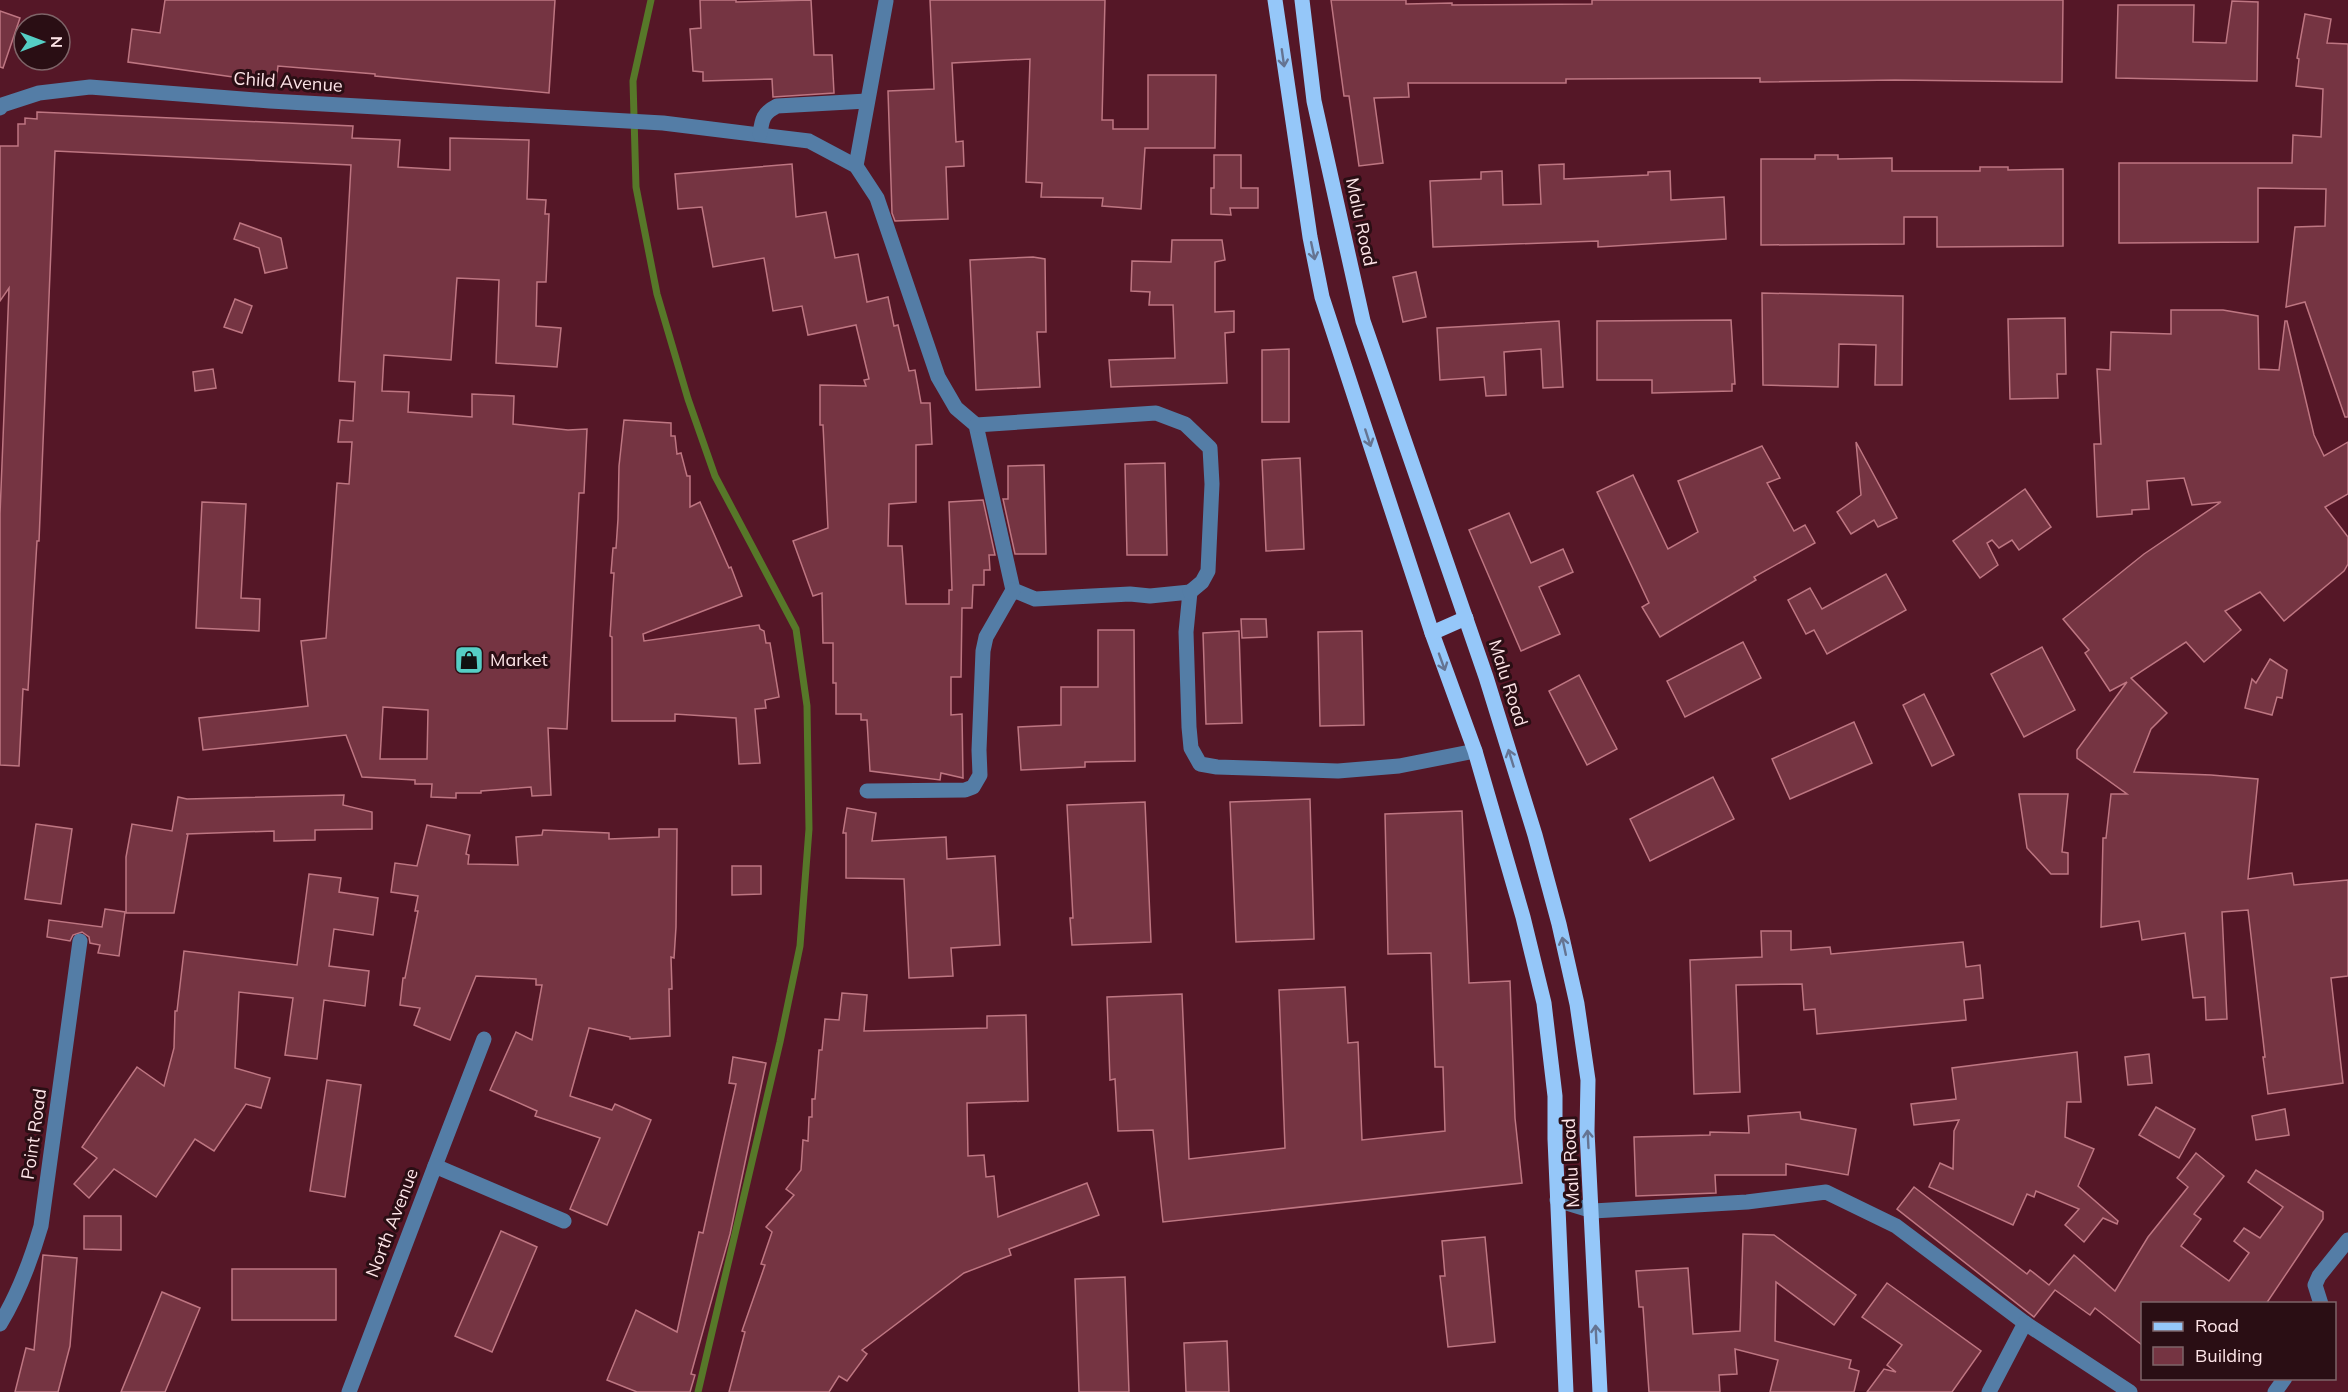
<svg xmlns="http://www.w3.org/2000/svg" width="2348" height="1392" font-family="Mulish,sans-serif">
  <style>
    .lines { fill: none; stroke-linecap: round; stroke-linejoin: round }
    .stream { stroke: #577829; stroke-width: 7 }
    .building { fill: #753442; stroke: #be7682; stroke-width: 1.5; fill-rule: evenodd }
    .minor { stroke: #547da6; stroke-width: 15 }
    .major { stroke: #95c7f9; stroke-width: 15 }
    .oneway { stroke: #657492 }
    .labels { text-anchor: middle; stroke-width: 6; stroke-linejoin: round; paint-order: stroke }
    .street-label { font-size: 18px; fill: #fde4e7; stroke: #2a0e14 }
    .poi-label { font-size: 18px; fill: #fde4e7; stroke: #2a0e14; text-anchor: start }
  </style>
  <rect width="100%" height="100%" fill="#551727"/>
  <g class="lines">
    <path class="stream" d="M651,0l-18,81 3,106 21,107 31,105 27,77 81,153 11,77 2,123 -9,117 -20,96 -82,350"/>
  </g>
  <g class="building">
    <path d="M165,0h390l-6,93 -174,-17v-2l-97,-8 -2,17 -148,-21 4,-33 28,4z"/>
    <path d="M700,0h36v2l75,-2 3,55h18l2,38 -61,4 -1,-18 -69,2v-9l-10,-1 -3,-42 11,-1z"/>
    <path d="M930,0h175l-3,120h11v9h35v-54h68l-1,73h-70l-4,61 -39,-3 1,-8 -62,-1 1,-14 -16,-1 4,-123 -78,4 4,79 7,-1 1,25 -18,1 2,52 -53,2 -3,-8 -4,-122 46,-2z"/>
    <path d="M1331,0h75v4l46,-1v2l140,-1v-4h471l-1,82 -167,-2 -135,2v-4l-194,1v4h-158l1,14 -35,1 9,65 -24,3 -10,-70h-5z"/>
    <path d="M2232,1l26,1 -1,79 -141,-3 2,-73h76l-1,37 33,1z"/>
    <path d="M0,11l20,7 -17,50 -3,-1z"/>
    <path d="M2305,14l26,5 -4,24 21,1v373h-3l-40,-115 -19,5 9,-80 30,-1 1,-37 -68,-1v54l-139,1v-80h173l1,-28 28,2 2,-48 -27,-3 3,-27 -2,-1z"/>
    <path d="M37,112l316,14 -1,12 48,2 -2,27 52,3v-32l79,2 -2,59 19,1 -1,14h4l-3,68h-9l-1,44 25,2 -4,39 -61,-4 3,-83 -42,-2 -6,82 -67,-5 -2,36 27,1 -1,20 64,5v-23l42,2 -1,28 55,6 19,-1 -3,64h-5l-12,236 -19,-1 3,67 -19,1 -1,-9 -50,4v2h-25v5l-25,-1 1,-13h-17v-4l-53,-3 -16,-42 -143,15 -4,-32 109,-12 -7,-65 25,-3 11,-155 12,1 3,-42h-14l2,-22 13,1 2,-39 -16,-1 12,-216 -296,-14 -16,390h-2l-9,149 -5,-1 -4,77 -19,-1v-251l9,-226 -9,13v-155h18v-22h7v-6l12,1zM383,707l45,3 -1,49h-47z"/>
    <path d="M1214,155h27v33h17v20h-28l1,7 -20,-1v-26h3z"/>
    <path d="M1815,155h23v4l54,-1v13h88v-4h28v3l55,-1v77l-126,1v-30h-33v27l-143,1v-86h54z"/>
    <path d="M792,164l4,53 30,-5 9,46 23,-4 9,48 21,-5 6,29 4,-1 11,46 6,-1 6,33h9l2,41 -16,1v57l-27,2 -1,42h14l4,58h43v-14h3l-3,-88 34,-2 12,55h-6l1,15h-6v15h-11l-1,23h-10l-1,69h-10v38l11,-1 1,64 -22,-5 -1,7 -70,-9 -3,-51h-6v-6h-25v-31h-3v-40h-10l-1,-50 -9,3 -20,-55 35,-13 -5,-103h-3v-40l46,1 -2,-6 5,-1 -13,-54 -48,10 -6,-29 -29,5 -9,-53 -51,9 -11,-60 -24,2 -3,-35z"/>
    <path d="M1564,164v15l84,-4v-3l22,-1 1,29 53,-3 2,42 -128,8v-6l-165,6 -3,-66 51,-2v-7l21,-1 1,34 38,-1 -2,-39z"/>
    <path d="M240,223l41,15 6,30 -22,5 -6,-25 -25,-9z"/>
    <path d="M1172,240h50l3,20 -10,2v50l19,-1v21l-9,1 2,50 -116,4 -2,-27 66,-2 -2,-53h-24l1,-13 -19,-1 1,-30 39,1z"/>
    <path d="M1033,257l12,2 1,73h-9l3,55 -64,3 -6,-130z"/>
    <path d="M1416,272l10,45 -23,5 -10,-45z"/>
    <path d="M1762,293l141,3 -1,89h-27l1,-40 -37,-1 -1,43 -75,-2z"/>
    <path d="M235,299l17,7 -10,27 -18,-6z"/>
    <path d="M2171,310h52l35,6 1,53 20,1 6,-49h2l27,114 10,21 24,-14v52l-23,13 23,30v27l-4,7 -60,50 -24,-29 -35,19 16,19 -37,32 -18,-20 -55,36 36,35 -16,16 -17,43 77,3 47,4 -10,100 44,-6 2,12 54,-5v96l-17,2 12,105 -75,11 -5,-37h2l-17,-147 -26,2 5,107 -21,1 -1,-23 -12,1 -8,-65 -43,7 -3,-19 -38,6 2,-89h3l5,-44h16l-50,-36v-8l50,-68 -17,9 -25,-38 4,-3 -26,-31 81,-65 77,-52 -29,3 -8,-27 -37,3 2,28 -17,1v4l-35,3 -3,-73h7l-4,-75 13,1 1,-38 60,2z"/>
    <path d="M2065,318l1,56h-9l1,24 -48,1 -2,-80z"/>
    <path d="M1731,320l4,64h-3v7l-80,2v-13h-55v-59z"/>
    <path d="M1559,321l4,66 -20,1 -2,-39 -37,3 2,43 -20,1 -2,-19 -44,3 -3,-52z"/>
    <path d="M1289,349v73h-27v-72z"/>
    <path d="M213,369l3,19 -21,3 -2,-19z"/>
    <path d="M624,420l47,3v13h4l2,18 4,-1 6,23h3v31l10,-5 29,66 2,-1 11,29 -99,38 1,7 115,-16 1,4 4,2 2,12h4l9,54 -14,3 1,8 -11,1 5,54 -21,1 -3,-46 -61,-4v7h-63v-84l-2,-1 4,-63h-3l2,-25h3l2,-29 1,-53z"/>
    <path d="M1856,442l41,76 -19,9 -4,-7 -23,14 -14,-22 24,-17z"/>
    <path d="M1762,446l18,32 -13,5 27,48 11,-6 10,18 -61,34 2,3 -96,57 -18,-30 7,-4 -52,-111 36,-17 35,74 30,-17 -20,-51z"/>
    <path d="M1300,458l4,91 -38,2 -4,-91z"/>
    <path d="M1165,463l2,92h-40l-2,-91z"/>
    <path d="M1044,465l2,89h-31l-12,-55h5v-33z"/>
    <path d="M2025,489l26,38 -32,23 -7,-10 -13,8 -7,-8 -5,3 11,22 -18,13 -27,-37z"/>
    <path d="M202,502l44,2 -5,94 19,1 -1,32 -63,-3z"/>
    <path d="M1509,513l22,50 32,-14 10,23 -34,15 21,47 -39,17 -52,-121z"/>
    <path d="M1886,574l20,36 -79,44 -13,-24 -8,4 -18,-34 22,-12 12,21z"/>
    <path d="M1241,619h25l1,18 -25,1z"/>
    <path d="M1098,630h36l1,131 -50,1v5l-64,3 -3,-43 43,-2v-38h37z"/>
    <path d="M1239,631l3,92 -36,1 -3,-91z"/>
    <path d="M1362,631l2,94 -44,1 -2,-94z"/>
    <path d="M1743,642l18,36 -76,39 -18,-36z"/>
    <path d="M2042,647l33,63 -51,27 -33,-63z"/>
    <path d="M2270,659l17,11 -5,28 -5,-1 -5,18 -27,-7 7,-29 4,4z"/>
    <path d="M1579,675l38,74 -30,16 -38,-74z"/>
    <path d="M1924,694l30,61 -22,11 -29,-61z"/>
    <path d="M1854,722l18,41 -82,36 -18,-40z"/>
    <path d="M1713,777l21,42 -84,42 -20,-42z"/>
    <path d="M2019,794h49l-6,58 6,1v21h-17l-24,-26z"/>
    <path d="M344,795l-1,10 29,7v17l-57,1v10l-41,1v-10l-88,3h2l-14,79h-48v-56l6,-33 40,7 6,-34 9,2z"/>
    <path d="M1310,799l4,140 -78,3 -6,-140z"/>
    <path d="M1145,802l6,140 -79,3 -2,-27h3l-6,-113z"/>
    <path d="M847,808l29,5 -4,28 74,-4 1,22 48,-3 5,89 -49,3 2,28 -44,2 -5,-99 -58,-1v-45h-3z"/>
    <path d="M1462,811l7,172 41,-2 5,137 7,65 -359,39 -10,-92 -35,1 -3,-52 -5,1 -3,-83 75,-3 7,165 96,-11 -6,-158 66,-3 3,56 10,-1 4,98 83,-9 -2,-64h-8l-4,-114 -43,1 -3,-140z"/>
    <path d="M36,824l36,5 -11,75 -36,-5z"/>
    <path d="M427,825l43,10 -4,19 3,1 -1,9 50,1 -2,-28 26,-2 1,-5 66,3v6l50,-2v-8h18l-1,98 -2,31 -3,-1 1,32h-3l1,47 -40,3v-2l-41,-9 -19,68 42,14 3,-6 36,16 -44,105 -37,-16 30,-71 -65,-22 2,-5 -47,-21 26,-58 16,8 10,-55h-6v-6l-60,-3 -26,64 -36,-15 6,-17 -20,-3 3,-27h2l13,-67h-3l3,-15 -27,-4 4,-29 22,3z"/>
    <path d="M732,866h29v28l-29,1z"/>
    <path d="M309,874l32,4 -2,14 39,6 -5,37 -39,-6 -5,37 40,5 -4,35 -41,-6 -7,59 -32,-4 8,-57 -54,-6 -4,76 35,10 -9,30 -15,-4 -32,47 -19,-12 -39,58 -42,-28 -25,29 -15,-14 23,-26 -15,-11 55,-80 27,19 10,-38 1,-37h2l7,-60 113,14z"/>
    <path d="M105,909l20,3 -6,44 -21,-3 2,-8 -10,-2 -1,-6 -7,-5 -9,3 -3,6 -23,-4 2,-17 53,7z"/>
    <path d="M1761,931h30v19l39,-3 1,7 132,-12 3,25 14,-2 3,33 -19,2 2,20 -149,14 -2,-25 -11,1 -2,-26 -66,1 4,107 -46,2 -4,-134 72,-3z"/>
    <path d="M842,993l25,2 -3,36 123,-3v-12l39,-1 2,86 -61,2 1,53 16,-1 2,22 8,-1 4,41 89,-34 12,32 -90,34 2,6 -47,18 -102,77 5,4 -20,27 -8,-5 -10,16h-100l16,-60 -3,-1 23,-66 -4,-1 11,-32 -6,-5 28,-32 -8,-6 15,-19 2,-30 5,1 1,-24h3v-18h3l4,-49h3l3,-31 14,1z"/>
    <path d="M2077,1052l4,50h-14l-2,35 29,12 -16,37 40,35 -1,3 -14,-6 -19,24 -19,-17 14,-16 -43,-18 -2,6 -7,-3 -14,31 -84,-38 11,-24 13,6 1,-38 5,-11 -45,5 -3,-21 45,-5 -4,-31z"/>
    <path d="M2149,1054l3,29 -24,2 -3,-28z"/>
    <path d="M733,1057l33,6 -36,171 -39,140 4,1 -5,17h-53l-30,-12 29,-70 41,22 22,-100 4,1 33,-149 -7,-1z"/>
    <path d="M327,1080l34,5 -16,112 -35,-6z"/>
    <path d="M2156,1107l39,22 -16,29 -40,-23z"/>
    <path d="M2285,1109l4,26 -33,5 -4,-24z"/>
    <path d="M1800,1112l1,7 55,10 -8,46 -62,-11v11h-71l1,18 -80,3 -2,-59 76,-2v-3l39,1 -1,-17z"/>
    <path d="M2196,1153l28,23 -30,38 7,5 -20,27 48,35 20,-28 -15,-12 10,-13 16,10 23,-31 -35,-25 8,-12 67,42v7l-57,85h-124v41l-47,-37 -5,7 -35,-25 -21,27 -137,-108 17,-22 113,87 3,-4 19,15 25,-30 41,36 33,-54 40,-50 -11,-9z"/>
    <path d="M84,1216h37v34l-37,-1z"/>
    <path d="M501,1231l36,16 -45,105 -37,-16z"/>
    <path d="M1743,1234l31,1 82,60 -22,30 -58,-43 -1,59 76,19 -2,8 10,3 -5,21h-84l8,-32 -43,-11 2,25 -18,1 1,17h-71l-6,-85h-4l-3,-36 52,-3 5,66 47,-3z"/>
    <path d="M1485,1237l10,105 -47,5 -8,-71h5l-3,-35z"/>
    <path d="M43,1255l34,3 -7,88 -12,46h-43l11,-44 8,2z"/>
    <rect x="232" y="1269" width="104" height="51"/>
    <path d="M1125,1277l4,115h-50l-4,-113z"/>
    <path d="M1887,1283l94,68 -29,41h-85l17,-23 12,3 -9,-7 15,-20 -40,-28z"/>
    <path d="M162,1292l38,16 -35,84h-44z"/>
    <path d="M1227,1341l2,51h-43l-2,-49z"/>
  </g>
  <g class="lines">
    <g class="minor">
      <path d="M0,108l2,-3 37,-12 51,-6 180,14 393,22 146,18 47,25 21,32 61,179 18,31 20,17 37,165 22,9 95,-5 20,2 40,-4 -4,40 3,95 2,21 9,16 17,3 121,4 61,-5 76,-15"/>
      <path d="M760,134c2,-15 3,-21 17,-28l90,-5"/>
      <path d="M856,166l30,-165"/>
      <path d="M976,425l180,-12 29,11 25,24 2,36 -4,87 -6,11 -12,10"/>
      <path d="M867,791l98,-1 8,-3 7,-12 -1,-25 4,-99 3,-14 27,-47"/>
      <path d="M435,1166l49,-127"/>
      <path d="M1557,1200l36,11 154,-9 79,-10 70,34 129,97 105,69"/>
      <path d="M2321,1304l-6,-19 4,-9 29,-36"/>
      <path d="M0,1324c19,-31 31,-64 41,-98l39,-285"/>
      <path d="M349,1392l86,-226 129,55"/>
      <path d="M1989,1392l36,-69"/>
      <path d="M2275,1392l10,-14"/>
    </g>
    <g class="major">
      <path d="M1275,0l35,237 12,60 110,336 43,118 48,166 21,86 11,93v43l11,253"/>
      <path d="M1302,0l12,101 49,220 123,356 49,158 24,89 18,80 11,76 -1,51 13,261"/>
      <path d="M1432,633l34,-15"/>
    </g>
  </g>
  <defs><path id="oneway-shaft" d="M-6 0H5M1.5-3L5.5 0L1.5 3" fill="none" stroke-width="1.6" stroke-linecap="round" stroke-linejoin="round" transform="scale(1.5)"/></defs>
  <g class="oneway">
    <use href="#oneway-shaft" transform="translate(1283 58) rotate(82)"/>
    <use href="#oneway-shaft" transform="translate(1313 251) rotate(78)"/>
    <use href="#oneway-shaft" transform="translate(1368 438) rotate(72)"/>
    <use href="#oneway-shaft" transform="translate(1442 662) rotate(70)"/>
    <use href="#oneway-shaft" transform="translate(1511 758) rotate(-107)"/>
    <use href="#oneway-shaft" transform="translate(1564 946) rotate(-102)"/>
    <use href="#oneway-shaft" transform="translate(1588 1139) rotate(-93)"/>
    <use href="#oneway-shaft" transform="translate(1596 1334) rotate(-93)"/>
  </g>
  <defs>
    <g id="shop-square" transform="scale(1.5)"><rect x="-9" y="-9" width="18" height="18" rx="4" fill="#55cec5" stroke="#2a0e14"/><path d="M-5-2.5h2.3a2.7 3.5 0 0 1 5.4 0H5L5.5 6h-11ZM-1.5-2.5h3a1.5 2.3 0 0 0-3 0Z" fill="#111"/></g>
  </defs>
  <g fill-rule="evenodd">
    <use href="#shop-square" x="469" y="660"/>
  </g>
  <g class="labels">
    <g class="street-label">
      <text transform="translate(288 82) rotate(4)" y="6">Child Avenue</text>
      <text transform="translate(1361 222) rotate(78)" y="6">Malu Road</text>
      <text transform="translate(1508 683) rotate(72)" y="6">Malu Road</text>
      <text transform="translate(34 1134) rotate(-82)" y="6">Point Road</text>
      <text transform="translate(1571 1163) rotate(-93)" y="6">Malu Road</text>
      <text transform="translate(392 1223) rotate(-69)" y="6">North Avenue</text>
    </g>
    <g class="poi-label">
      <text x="490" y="666">Market</text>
    </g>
  </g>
  <rect x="2141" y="1302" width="195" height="78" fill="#2a0e14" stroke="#7e6468" stroke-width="1.5"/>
  <rect x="2153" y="1322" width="30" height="9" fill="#95c7f9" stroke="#7e6468" stroke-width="1.5"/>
  <text x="2195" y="1332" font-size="18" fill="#fde4e7">Road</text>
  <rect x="2153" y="1347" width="30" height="18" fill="#753442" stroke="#7e6468" stroke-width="1.5"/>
  <text x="2195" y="1362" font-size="18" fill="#fde4e7">Building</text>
  <g transform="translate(42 42) rotate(90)"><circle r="28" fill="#2a0e14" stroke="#7e6468" stroke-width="1.5"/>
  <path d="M0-4.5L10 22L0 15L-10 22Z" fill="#55cec5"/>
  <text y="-9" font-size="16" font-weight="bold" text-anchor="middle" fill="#fde4e7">N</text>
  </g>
</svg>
